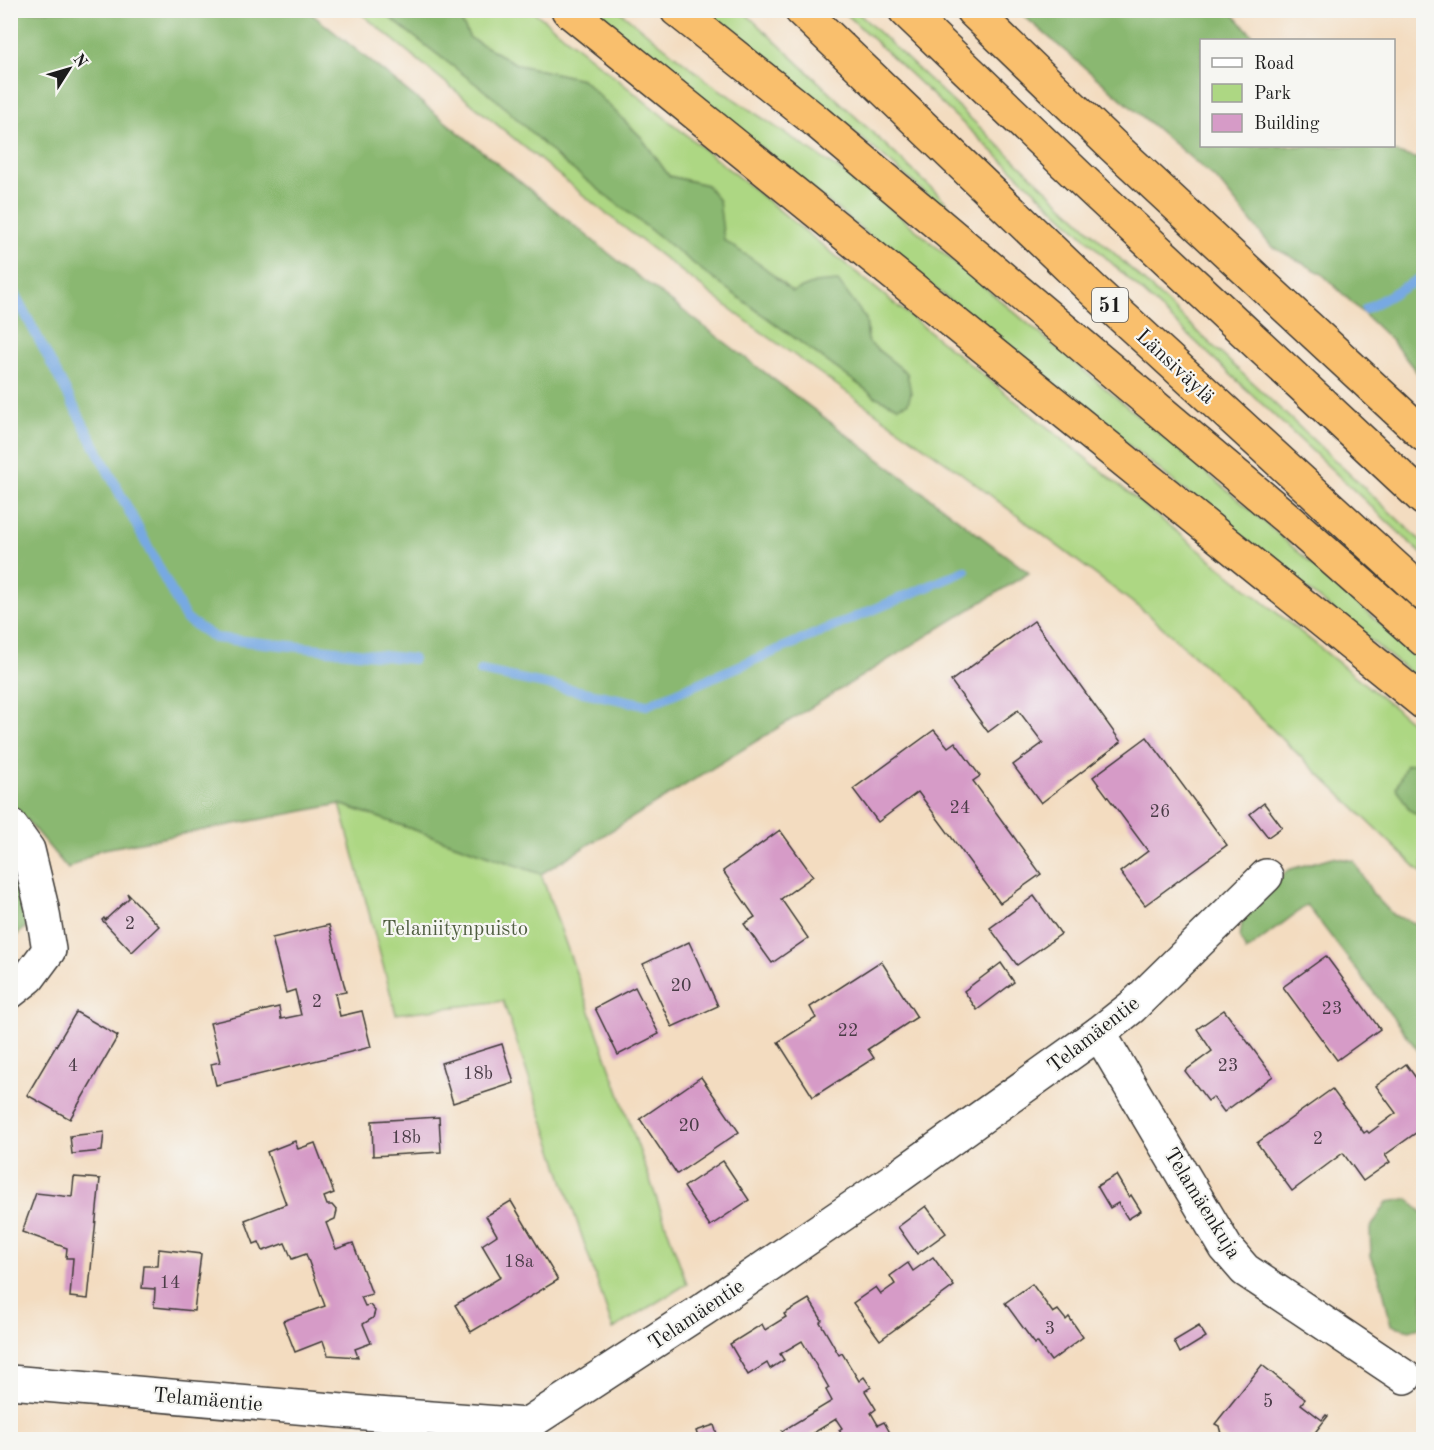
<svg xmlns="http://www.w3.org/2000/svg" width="1434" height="1450" font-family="'Old Standard TT',serif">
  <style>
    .green { fill: #add783; stroke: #647a50; stroke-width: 1.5 }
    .forest { fill: #8ab871; stroke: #536a46; stroke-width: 1.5 }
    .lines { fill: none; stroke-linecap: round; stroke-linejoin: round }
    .stream { stroke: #77a9e2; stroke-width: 10 }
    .building { fill: #d69bc7 }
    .minor-casing { stroke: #3c3935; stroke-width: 36 }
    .highway-casing { stroke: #3c3935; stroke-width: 36 }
    .minor { stroke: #fff; stroke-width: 33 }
    .highway { stroke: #f9bf6d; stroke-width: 33 }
    .labels { text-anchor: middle; stroke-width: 4.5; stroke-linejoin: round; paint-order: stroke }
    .number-label { font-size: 18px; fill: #4a3c47 }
    .shield { fill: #f6f6f2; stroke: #5d5d5c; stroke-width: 1.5 }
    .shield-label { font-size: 20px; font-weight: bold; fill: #1c1c1c }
    .street-label { font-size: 21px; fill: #1c1c1c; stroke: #f6f6f2 }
    .park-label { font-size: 21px; fill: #4f5d40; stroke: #f6f6f2 }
  </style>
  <rect width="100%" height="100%" fill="#f6f6f2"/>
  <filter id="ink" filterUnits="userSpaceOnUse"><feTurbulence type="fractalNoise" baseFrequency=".0167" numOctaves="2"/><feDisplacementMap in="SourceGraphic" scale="12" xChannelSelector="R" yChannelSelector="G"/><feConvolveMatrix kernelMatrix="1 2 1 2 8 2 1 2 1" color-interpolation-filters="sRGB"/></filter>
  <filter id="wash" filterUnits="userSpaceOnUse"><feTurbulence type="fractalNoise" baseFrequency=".008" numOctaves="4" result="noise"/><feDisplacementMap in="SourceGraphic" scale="24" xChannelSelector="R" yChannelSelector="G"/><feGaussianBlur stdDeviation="1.35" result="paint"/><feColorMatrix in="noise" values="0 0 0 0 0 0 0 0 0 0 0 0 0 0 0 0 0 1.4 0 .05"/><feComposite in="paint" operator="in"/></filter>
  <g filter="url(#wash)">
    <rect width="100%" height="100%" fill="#f3dcc0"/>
    <g class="green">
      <path d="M358,11h23l117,90 60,57 154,120 164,119 31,-23 -39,-32 -2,-23 -51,-36 -23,9 -27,-24 -42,-28 -4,-39 -12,-16 -38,-9 -28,-39 -59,-58 -64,-14 -48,-27 -14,-27h77l890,720v32l-17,2 3,44 14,10v55l-198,-190 -76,-69 -192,-145 -204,-144 -149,-114z"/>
      <path d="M592,11h27l91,72 130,87 51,39 356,298 176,154v22z"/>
      <path d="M706,11h37l200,188 13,16 -12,-6 -100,-86z"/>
      <path d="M843,11h13l567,532v12z"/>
      <path d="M340,804l201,70 146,410 -74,45 -110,-328 -107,13z"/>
    </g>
    <g class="forest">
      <path d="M1218,10l2,2 10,-1 27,29h-55v106h176l8,4 37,10v220l-31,-39 -71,-68 -50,-27 -53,-65 -200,-170z"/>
      <path d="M10,11h298l319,257 402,305 -488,301 -201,-70 -241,46 -31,19 -57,-67z"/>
      <path d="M381,11h75l14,27 48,27 64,14 59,58 28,39 38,9 12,16 5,39 41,28 27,24 23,-9 23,-2 28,38 2,23 39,31 4,20 -3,10 -10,4 -22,-10 -164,-119 -69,-54 -85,-66 -60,-57z"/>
      <path d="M1423,763h1l-1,56 -14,-10 -13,-21 10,-23z"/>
      <path d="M10,851l5,7 18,62 -22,21z"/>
      <path d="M1332,857l22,4 19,33 20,21 30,11v131l-116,-152 -61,46 -6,-14 3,-21 45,-46z"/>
      <path d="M1408,1199l16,15 -1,112 -13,4 -19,-5 -9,-40 -11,-29 -1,-27 17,-27z"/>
    </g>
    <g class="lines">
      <g class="stream">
        <path d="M10,285l176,334 29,19 198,21"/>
        <path d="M1366,309l58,-33"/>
        <path d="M481,671l166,34 318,-134"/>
      </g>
    </g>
    <g id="blocks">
      <g class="building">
        <path d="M1034,621l87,121 -80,61 -28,-38 30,-22 -25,-33 -30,22 -37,-51z"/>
        <path d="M934,730l14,17 7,-5 25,34 -7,5 68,93 -41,29 -82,-111 -40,30 -25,-33z"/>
        <path d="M1147,737l80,108 -82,60 -25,-33 28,-21 -55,-74z"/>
        <path d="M1264,803l18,24 -14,10 -18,-23z"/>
        <path d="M780,830l33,46 -32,23 27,39 -36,25 -28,-39 11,-7 -32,-46z"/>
        <path d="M127,893l32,33 -27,26 -30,-32 2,-2 1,2 24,-22z"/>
        <path d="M1034,896l27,38 -44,31 -27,-37z"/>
        <path d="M329,925l17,67 -11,2 5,22 22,-5 9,36 -155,38 -5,-21 9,-2 -10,-39 69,-16 2,12 20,-4 -6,-25 -9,3 -14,-55z"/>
        <path d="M689,942l29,64 -46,21 -29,-63z"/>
        <path d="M1326,956l54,73 -43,31 -54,-73z"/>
        <path d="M881,961l36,56 -49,32 6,9 -61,39 -35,-55 38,-24 -6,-11z"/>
        <path d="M1001,963l13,19 -37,28 -13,-19z"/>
        <path d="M635,987l24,47 -41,21 -23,-47z"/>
        <path d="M1224,1010l49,66 -49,36 -11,-15 -5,4 -23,-30 27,-20 -15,-22z"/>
        <path d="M76,1012l42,24 -48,83 -43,-24z"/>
        <path d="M502,1044l12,39 -61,20 -12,-40z"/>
        <path d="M1406,1064l18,25v38l-39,28 5,7 -27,19 -20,-28 -51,38 -35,-48 75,-54 32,44 3,-2 2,2 27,-20 -20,-27z"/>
        <path d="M701,1077l38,55 -62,42 -37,-55z"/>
        <path d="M439,1117l2,35 -68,4 -1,-35z"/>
        <path d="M104,1132l-2,19 -30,3 -2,-18z"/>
        <path d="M295,1141l3,8 17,-6 19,50 -10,4 3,8h5l5,6 -2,8 -9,4 10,26 17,-6 19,51 -11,3 4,9 5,-1 5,6 -2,7 -10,6 8,19 -16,6 3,8 -30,-2 -5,-14 -28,11 -12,-31 42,-15 -19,-52 -14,5 -7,-16 -22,8 -4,-9 -5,2 -9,-24 41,-16 -19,-52z"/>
        <path d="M723,1161l26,39 -39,26 -26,-39z"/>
        <path d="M1116,1175l13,22 2,-2 10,16 -13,8 -10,-16 -8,5 -13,-22z"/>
        <path d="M74,1177l26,2 -12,120 -18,-2 3,-39h-7l1,-10 -45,-16 14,-39 36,4z"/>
        <path d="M511,1201l47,79 -87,52 -16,-27 46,-28 -19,-32 15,-10 -11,-19z"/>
        <path d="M926,1206l20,27 -29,21 -19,-27z"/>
        <path d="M159,1249l42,5 -7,57 -40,-4 1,-18 -13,-1 2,-22h14z"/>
        <path d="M933,1257l21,29 -74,54 -27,-37 23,-16 5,7 14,-10 -5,-8 18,-13 5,8z"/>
        <path d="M1032,1284l21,29 5,-3 8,10 3,-3 14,20 -32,24 -14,-19 -2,2 -30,-41z"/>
        <path d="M809,1299l13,21 -2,2 19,33 3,-2 17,28 5,-4 7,10 -6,4 11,18 -5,4 7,12 6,-3 10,18h-49l-6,-10 3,-2 -6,-9 -34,21h-14l-6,-9 50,-30 -6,-11 3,-2 -27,-47 -22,13 4,6 -14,9 -3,-6 -19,12 -18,-31 32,-20 3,6 21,-13 -2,-3z"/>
        <path d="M1199,1326l7,11 -26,16 -6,-12z"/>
        <path d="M1262,1365l43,34 -4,5 21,16 4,-5 2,1 -19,24h-80l-8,-6 -2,-8 -4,-2z"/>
        <path d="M714,1425l5,15h-20l-3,-9z"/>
      </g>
    </g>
  </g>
  <g filter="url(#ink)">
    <use href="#blocks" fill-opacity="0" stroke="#3c3935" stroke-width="1.5"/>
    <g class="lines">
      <g class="minor-casing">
        <g id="minor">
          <path d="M10,825l18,25 14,58 7,42 -20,27 -19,15"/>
          <path d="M1099,1033l127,215 19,22 160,107"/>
          <path d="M10,1382l367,32 149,11 178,-116 195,-133 200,-143 33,-26 134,-131"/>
        </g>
      </g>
      <g class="highway-casing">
        <g id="highway">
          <path d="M568,10l856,693"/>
          <path d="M677,10l139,111 473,399 135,120"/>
          <path d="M801,10l292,280 331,304"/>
          <path d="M905,10l175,168 344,321"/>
          <path d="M972,10l141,136 311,289"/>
        </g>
      </g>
      <use href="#minor" class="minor"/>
      <use href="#highway" class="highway"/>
    </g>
  </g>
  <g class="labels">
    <g class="number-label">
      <text x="960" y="813">24</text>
      <text x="1160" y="817">26</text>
      <text x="130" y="929">2</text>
      <text x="681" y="991">20</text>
      <text x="317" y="1007">2</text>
      <text x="1332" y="1014">23</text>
      <text x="848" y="1036">22</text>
      <text x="73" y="1071">4</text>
      <text x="1228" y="1071">23</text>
      <text x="478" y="1079">18b</text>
      <text x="689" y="1131">20</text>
      <text x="406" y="1143">18b</text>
      <text x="1318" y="1144">2</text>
      <text x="519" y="1267">18a</text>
      <text x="170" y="1288">14</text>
      <text x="1050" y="1334">3</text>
      <text x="1268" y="1407">5</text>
    </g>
    <rect class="shield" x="1092" y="288" width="36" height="34" rx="4.5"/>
    <g class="shield-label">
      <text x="1110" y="312">51</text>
    </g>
    <g class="street-label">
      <text transform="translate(1176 366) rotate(43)" y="7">Länsiväylä</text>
      <text transform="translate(1093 1034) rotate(-38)" y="7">Telamäentie</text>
      <text transform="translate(1203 1203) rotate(58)" y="7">Telamäenkuja</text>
      <text transform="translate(696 1314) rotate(-34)" y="7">Telamäentie</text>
      <text transform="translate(208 1399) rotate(5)" y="7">Telamäentie</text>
    </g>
    <g class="park-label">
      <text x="455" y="935">Telaniitynpuisto</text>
    </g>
  </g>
  <rect width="1434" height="1450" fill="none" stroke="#f6f6f2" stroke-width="36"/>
  <rect x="1200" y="39" width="195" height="108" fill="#f6f6f2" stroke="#9f9f9c" stroke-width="1.5"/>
  <rect x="1212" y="58" width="30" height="9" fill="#ffffff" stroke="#9f9f9c" stroke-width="1.5"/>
  <text x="1254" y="69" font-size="18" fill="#1c1c1c">Road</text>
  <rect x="1212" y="84" width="30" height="18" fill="#add783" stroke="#9f9f9c" stroke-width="1.5"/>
  <text x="1254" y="99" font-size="18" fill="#1c1c1c">Park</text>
  <rect x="1212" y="114" width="30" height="18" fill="#d69bc7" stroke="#9f9f9c" stroke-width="1.5"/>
  <text x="1254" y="129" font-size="18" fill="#1c1c1c">Building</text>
  <g transform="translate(69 69) rotate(53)" stroke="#f6f6f2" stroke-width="4.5" paint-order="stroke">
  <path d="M0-4.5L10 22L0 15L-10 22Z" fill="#1c1c1c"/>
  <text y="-9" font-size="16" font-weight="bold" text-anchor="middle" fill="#1c1c1c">N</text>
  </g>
</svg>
